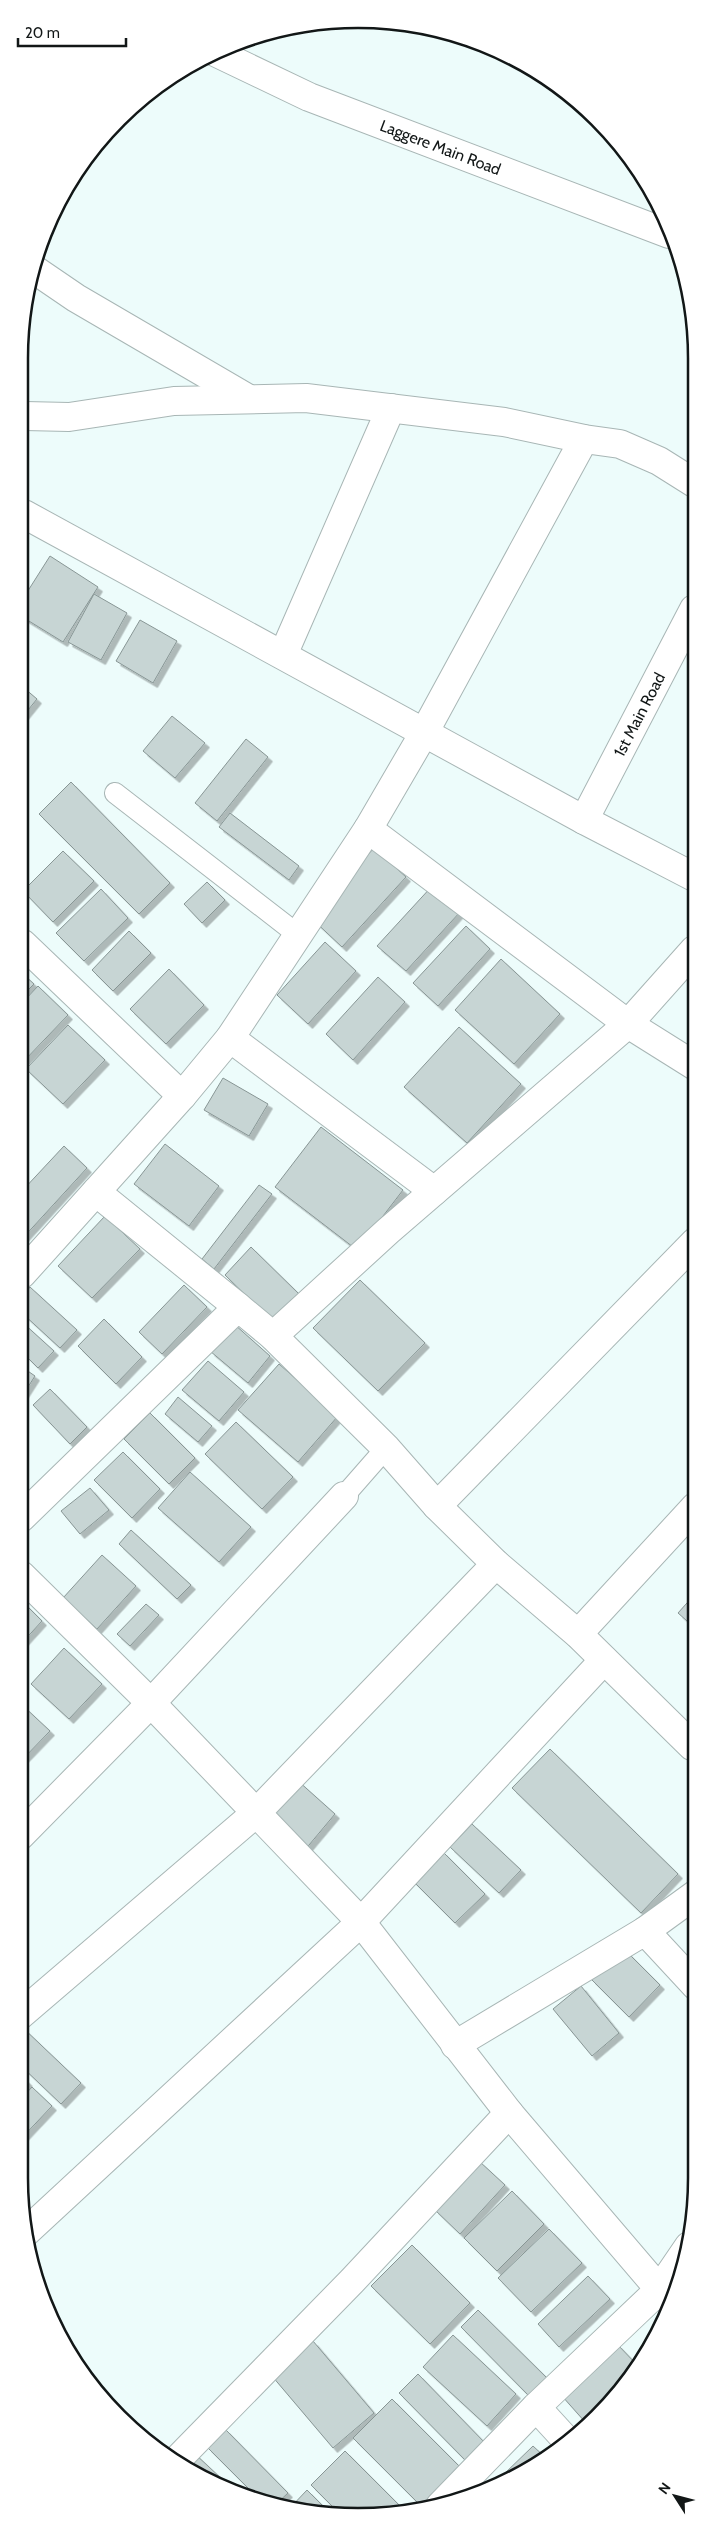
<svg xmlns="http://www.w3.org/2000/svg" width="715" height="2536" font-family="Cabin,sans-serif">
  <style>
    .building { fill: #c7d5d4; stroke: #889695; filter: url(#shadow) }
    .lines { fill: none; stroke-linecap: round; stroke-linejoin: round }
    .lane-casing { stroke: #a8b6b5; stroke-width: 22 }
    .street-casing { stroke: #a8b6b5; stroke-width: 30 }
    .secondary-casing { stroke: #a8b6b5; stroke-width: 30 }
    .lane { stroke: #fff; stroke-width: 20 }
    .street { stroke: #fff; stroke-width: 28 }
    .secondary { stroke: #fff; stroke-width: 28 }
    .labels { text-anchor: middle; stroke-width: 4.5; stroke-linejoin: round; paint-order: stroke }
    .street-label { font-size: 16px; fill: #121717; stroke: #fff }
    .rim { fill: none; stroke: #121717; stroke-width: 2.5 }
  </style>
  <defs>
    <filter id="shadow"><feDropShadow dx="4.5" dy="4.5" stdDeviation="0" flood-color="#0004"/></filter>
  </defs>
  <rect width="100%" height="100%" fill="#edfcfb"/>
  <g class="building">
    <path d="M50,556l48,31 -35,55 -39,-24v-21z"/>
    <path d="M94,594l33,19 -26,47 -33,-18z"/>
    <path d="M140,620l37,21 -24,42 -37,-22z"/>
    <path d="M24,688l13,11 -13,16z"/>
    <path d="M172,716l33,27 -30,35 -32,-27z"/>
    <path d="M246,739l22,18 -51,64 -22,-18z"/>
    <path d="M71,782l99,101 -31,31 -100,-100z"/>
    <path d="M230,813l69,53 -10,14 -70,-53z"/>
    <path d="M374,848l32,29 -64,70 -32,-30z"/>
    <path d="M63,851l31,30 -41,41 -30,-31z"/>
    <path d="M207,882l18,18 -23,23 -18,-19z"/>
    <path d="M433,885l28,26 -55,60 -29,-25z"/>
    <path d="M101,889l27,29 -44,43 -28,-28z"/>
    <path d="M466,926l24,23 -52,57 -25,-23z"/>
    <path d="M129,931l22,22 -38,38 -21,-21z"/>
    <path d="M325,942l31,29 -48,53 -31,-29z"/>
    <path d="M501,959l59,55 -46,50 -59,-54z"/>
    <path d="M169,969l35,36 -38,39 -36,-35z"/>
    <path d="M23,974l11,10 -11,11z"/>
    <path d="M378,977l27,25 -52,58 -27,-26z"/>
    <path d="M38,986l30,29 -45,47v-60z"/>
    <path d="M68,1025l37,35 -42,44 -37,-35z"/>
    <path d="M459,1027l62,57 -54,59 -63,-56z"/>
    <path d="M223,1078l45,26 -19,32 -45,-26z"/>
    <path d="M321,1127l82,63 -46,60 -82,-63z"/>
    <path d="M165,1144l54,42 -30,40 -55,-42z"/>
    <path d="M64,1146l23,22 -65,71v-48z"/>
    <path d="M259,1185l13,9 -58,75 -12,-10z"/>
    <path d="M105,1216l35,33 -48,49 -34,-32z"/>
    <path d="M251,1247l48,47 -27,27 -47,-46z"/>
    <path d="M360,1280l65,63 -47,48 -65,-63z"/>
    <path d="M184,1285l23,22 -45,47 -23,-22z"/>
    <path d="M30,1287l47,43 -17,18 -38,-35v-16z"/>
    <path d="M104,1319l38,38 -26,27 -38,-38z"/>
    <path d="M22,1322l32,29 -16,17 -16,-16z"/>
    <path d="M234,1324l36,32 -22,27 -38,-32z"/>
    <path d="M208,1361l36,31 -25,29 -37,-31z"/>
    <path d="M279,1364l59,52 -40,46 -60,-52z"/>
    <path d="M22,1367l13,9 -14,22z"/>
    <path d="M50,1389l37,38 -17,17 -37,-39z"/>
    <path d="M178,1397l34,29 -14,16 -33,-28z"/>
    <path d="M150,1413l45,45 -26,26 -45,-45z"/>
    <path d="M236,1422l57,55 -31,32 -57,-55z"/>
    <path d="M123,1452l37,37 -28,29 -38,-38z"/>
    <path d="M190,1472l61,55 -32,35 -61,-54z"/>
    <path d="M90,1488l19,22 -29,24 -19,-23z"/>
    <path d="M131,1530l60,55 -14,14 -58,-55z"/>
    <path d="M102,1555l34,31 -39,43 -34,-31z"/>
    <path d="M695,1594v34l-17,-15z"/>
    <path d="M21,1600l21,21 -21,23z"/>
    <path d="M146,1604l13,11 -29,31 -13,-12z"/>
    <path d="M64,1648l38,36 -33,35 -38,-35z"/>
    <path d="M20,1703l30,28 -30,31z"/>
    <path d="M550,1749l128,125 -37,39 -129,-125z"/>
    <path d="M297,1780l38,34 -31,37 -38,-36z"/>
    <path d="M472,1824l49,46 -22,23 -49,-46z"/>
    <path d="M442,1851l43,43 -30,29 -43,-43z"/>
    <path d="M622,1947l38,38 -31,32 -38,-38z"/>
    <path d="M581,1986l38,47 -27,23 -39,-47z"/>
    <path d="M21,2026l60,57 -20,21 -42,-40z"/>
    <path d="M19,2073l9,9 -9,9z"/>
    <path d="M32,2087l20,19 -33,35v-40z"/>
    <path d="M479,2161l26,24 -45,49 -26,-25z"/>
    <path d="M512,2191l32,33 -47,47 -33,-33z"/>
    <path d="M549,2229l33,34 -51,49 -33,-34z"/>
    <path d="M412,2245l58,58 -40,41 -59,-58z"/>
    <path d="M588,2276l22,23 -51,48 -21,-23z"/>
    <path d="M478,2310l72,71 -18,18 -71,-72z"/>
    <path d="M453,2335l63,59 -29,32 -64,-59z"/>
    <path d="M313,2341l61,72 -41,35 -61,-72z"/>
    <path d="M617,2344l22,23 -53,56 -24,-27z"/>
    <path d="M418,2374l69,71 -19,18 -69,-70z"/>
    <path d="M392,2399l70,70 -39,39 -70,-70z"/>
    <path d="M225,2429l63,64 -14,13 -11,-3 -56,-56z"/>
    <path d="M533,2446l13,12 -37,23 -6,-6z"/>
    <path d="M345,2451l59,59 -62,6 -31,-31z"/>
    <path d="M194,2453l44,41 -31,-12 -25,-16z"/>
    <path d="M307,2490l26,26 -44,-7z"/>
  </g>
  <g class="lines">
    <g class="lane-casing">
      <g id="lane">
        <path d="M115,793l182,141"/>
        <path d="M344,1496l42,-48"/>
      </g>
    </g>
    <g class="street-casing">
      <g id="street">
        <path d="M32,268l44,30 173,101"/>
        <path d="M25,416l44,1 105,-16 132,-3 198,24 80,17 36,5 39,17 35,22"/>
        <path d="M24,514l560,306 110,57"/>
        <path d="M283,655l108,-247"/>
        <path id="s1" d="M584,820l110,-211"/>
        <path d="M368,829l260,195 67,42"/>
        <path d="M23,944l159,152"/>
        <path d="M230,1038l204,153"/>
        <path d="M96,1192l142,115"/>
        <path d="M22,1274l160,-178 48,-58 138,-209 56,-96 160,-294"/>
        <path d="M273,1336l113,112 51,58 59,58 82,70 114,112 4,-4"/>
        <path d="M437,1506l258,-264"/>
        <path d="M21,1518l217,-211 35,29 115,-105 240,-207 66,-74"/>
        <path d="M21,1575l130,128 210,219 148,191 163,191"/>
        <path d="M578,1634l117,-127"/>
        <path d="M20,1836l131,-133 193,-207"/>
        <path d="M645,1931l51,-37"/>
        <path d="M19,2016l237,-203 240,-249"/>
        <path d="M455,2045l190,-114 51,55"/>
        <path d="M24,2234l337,-312 243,-262"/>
        <path d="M536,2407l32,35"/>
        <path d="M175,2462l177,-181 157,-168"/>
        <path d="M440,2506l96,-99 123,-117 30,-44"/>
      </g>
    </g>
    <g class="secondary-casing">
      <g id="secondary">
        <path id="s2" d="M215,52l94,45 360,137"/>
      </g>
    </g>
    <use href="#lane" class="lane"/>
    <use href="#street" class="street"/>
    <use href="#secondary" class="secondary"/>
  </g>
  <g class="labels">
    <g class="street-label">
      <text dy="6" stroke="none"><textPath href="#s2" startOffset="245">Laggere Main Road</textPath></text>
      <text dy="6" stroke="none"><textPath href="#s1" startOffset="119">1st Main Road</textPath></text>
    </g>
  </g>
  <path d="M0 0H715V2536H0ZM358 28H358A330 330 0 0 1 688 358V2178A330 330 0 0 1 358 2508H358A330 330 0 0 1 28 2178V358A330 330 0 0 1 358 28Z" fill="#fff" fill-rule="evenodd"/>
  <path class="rim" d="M358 28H358A330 330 0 0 1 688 358V2178A330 330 0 0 1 358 2508H358A330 330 0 0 1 28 2178V358A330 330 0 0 1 358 28Z"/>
  <g transform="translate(675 2496) rotate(306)" stroke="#ffffff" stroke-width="4" paint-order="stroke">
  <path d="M0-4L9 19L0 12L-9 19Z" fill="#121717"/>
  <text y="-8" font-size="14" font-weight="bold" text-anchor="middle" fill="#121717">N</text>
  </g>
  <path d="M18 38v8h108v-8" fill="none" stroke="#121717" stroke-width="2.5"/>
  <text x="25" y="38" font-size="15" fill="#121717" stroke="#ffffff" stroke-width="4" paint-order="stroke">20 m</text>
</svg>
